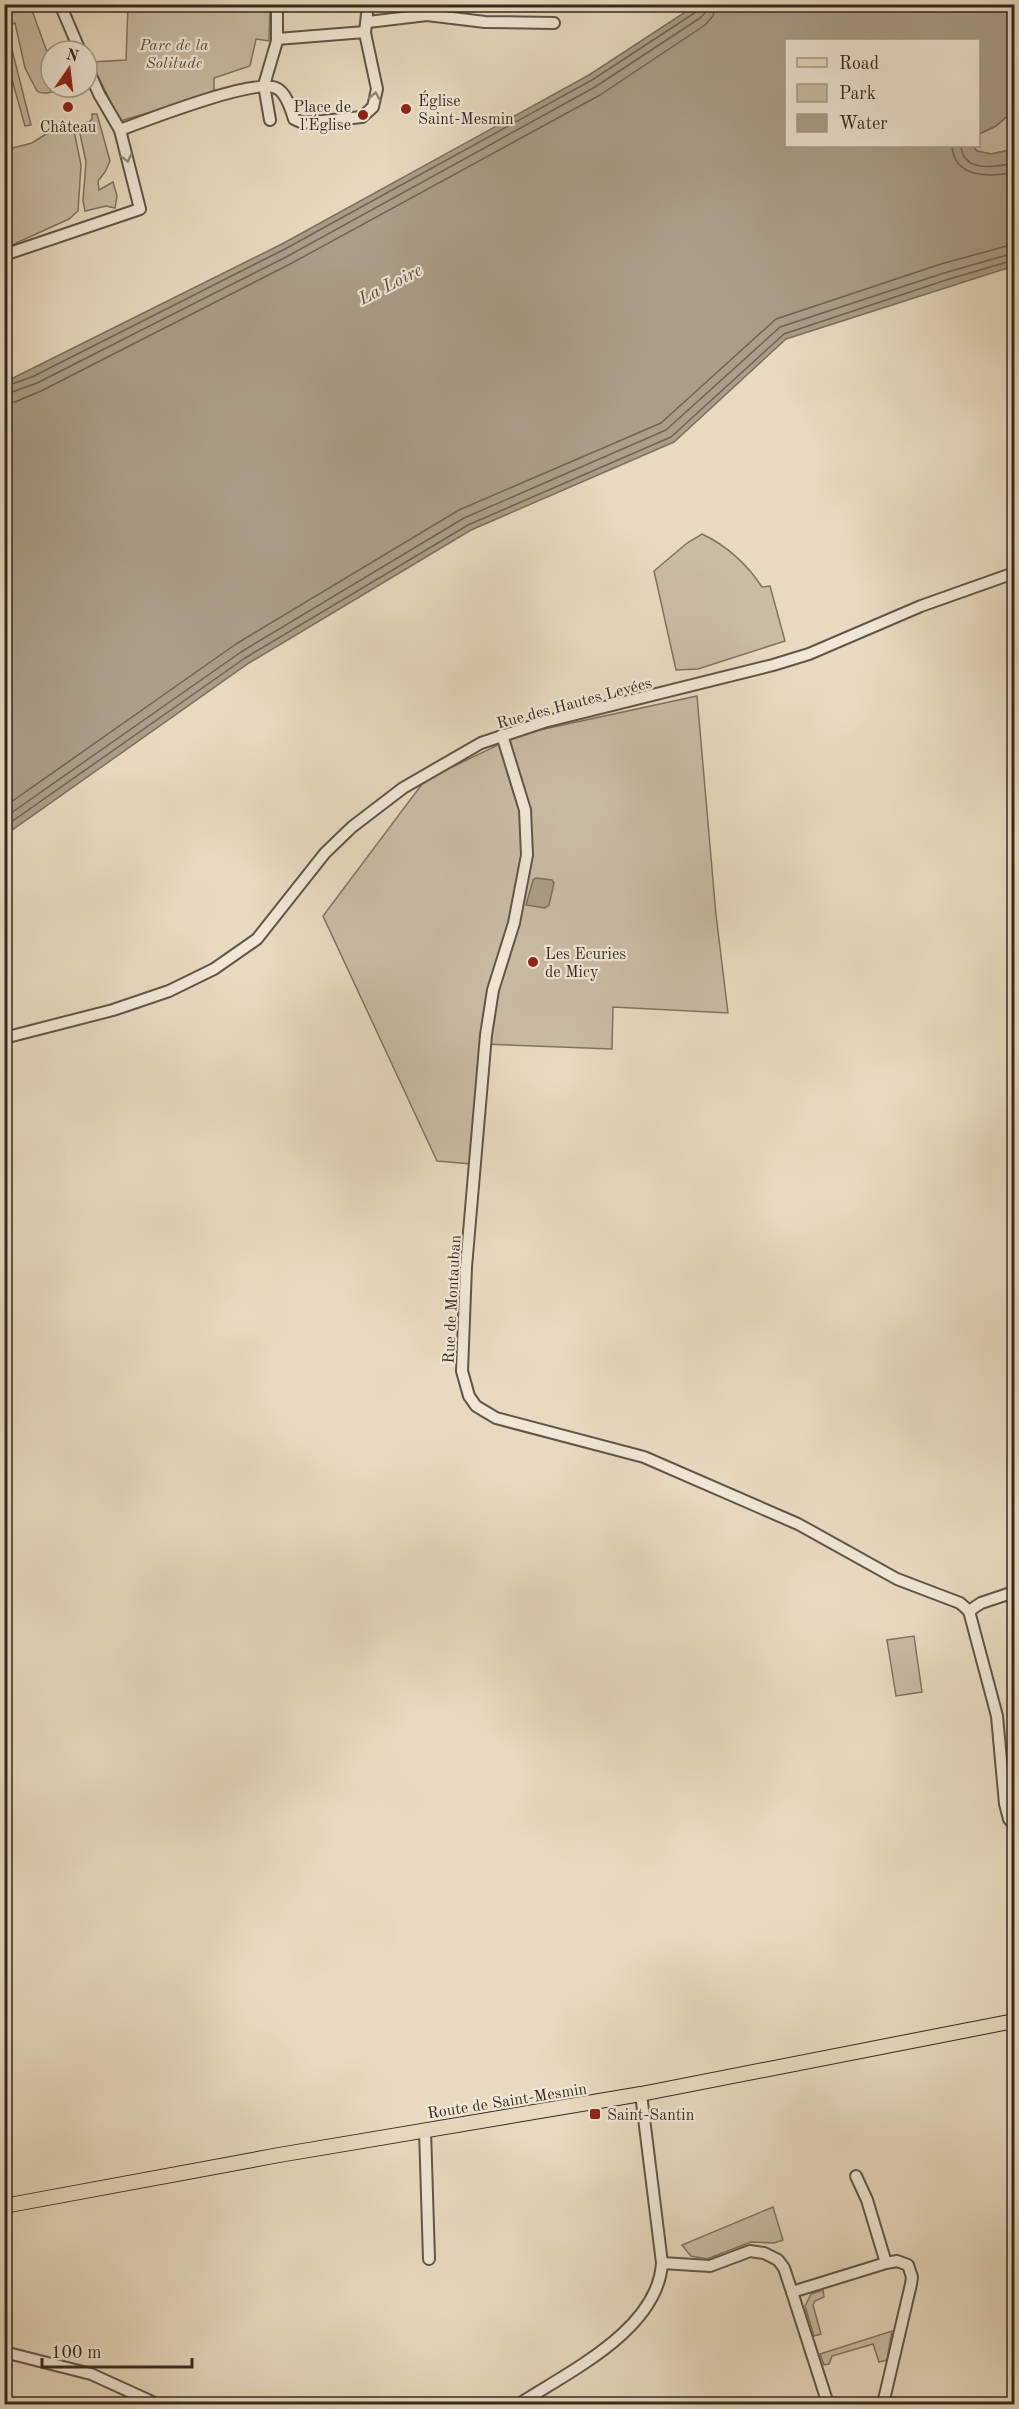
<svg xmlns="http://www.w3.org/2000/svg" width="1019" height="2409" font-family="'Old Standard TT',serif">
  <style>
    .green { fill: #c9bca5; stroke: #7e7362; stroke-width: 1.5 }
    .water { fill: #aa9e89; stroke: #7a705f; stroke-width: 1.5 }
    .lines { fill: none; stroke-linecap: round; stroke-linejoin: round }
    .shore { stroke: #6e6454; stroke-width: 1.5 }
    .minor-casing { stroke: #605647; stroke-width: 14 }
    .major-casing { stroke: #332a1f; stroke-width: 16 }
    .minor { stroke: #f0e7d6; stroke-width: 10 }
    .major { stroke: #e8dac0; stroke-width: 14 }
    .oneway { stroke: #92887a }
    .poi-dot { fill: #8f2418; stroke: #f0e7d6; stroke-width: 2 }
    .labels { text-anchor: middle; stroke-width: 4.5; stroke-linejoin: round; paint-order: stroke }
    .park-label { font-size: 16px; font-style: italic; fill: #584e40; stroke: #f0e7d6 }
    .poi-label { font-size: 16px; fill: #332a1f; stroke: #f0e7d6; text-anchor: start }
    .street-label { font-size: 16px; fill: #332a1f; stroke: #f0e7d6 }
    .water-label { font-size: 18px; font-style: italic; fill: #574d3f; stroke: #f0e7d6 }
  </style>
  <rect width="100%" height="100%" fill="#e8dac0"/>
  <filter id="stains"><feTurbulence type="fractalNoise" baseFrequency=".00333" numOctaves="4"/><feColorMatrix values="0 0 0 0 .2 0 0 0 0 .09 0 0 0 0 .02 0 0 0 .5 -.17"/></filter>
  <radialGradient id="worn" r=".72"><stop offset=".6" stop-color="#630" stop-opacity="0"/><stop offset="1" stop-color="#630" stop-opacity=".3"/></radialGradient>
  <g class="green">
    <path d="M4,5h26l21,58v24h7c-4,6 -15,8 -21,4l-12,-23 -10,-45 -9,3 25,99 -6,1 -20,-71z"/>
    <path d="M128,5h142l-1,36 -13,-2 -6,27 -36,12v16l-94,27 -29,-59 35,-2z"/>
    <path d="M1014,110v39l-23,5 -14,-3 -4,-5h5l1,-12 17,-8z"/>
    <path d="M92,114h5l13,47 -5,11 -7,9 1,9 14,-8 4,14 -2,12 -9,-2 -21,5 -2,-10 3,-39 -8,-38 11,-2 3,-3z"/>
    <path d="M68,126h5l8,39 -3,46 -9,8 -57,26 -4,-12h-3v-83l27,-7 14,-9z"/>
    <path d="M702,534c24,11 46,31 60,53l8,-1 15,55 -87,28 -22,1 -22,-99 33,-28z"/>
    <path d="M697,696l19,219 12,98 -115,-6 -1,42 -130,-5 -11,120 -34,-3 -114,-245 102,-136 96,-46z"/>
    <path d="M914,1636l8,56 -26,4 -9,-56z"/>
    <path d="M773,2207l10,33 -9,3 -23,-1 -44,17 -16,-3 -9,-11z"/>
    <path d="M823,2290l1,7 -9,4 -2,4 8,29 -7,2 -9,-30 6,-12z"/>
    <path d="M892,2331l-5,29 -8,2 -6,-18 -41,12 -3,8 -5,1 -4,-11z"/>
  </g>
  <g class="water">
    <path d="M696,5h318v105l-18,16 -17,8 -1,-94h-192v106h187l4,5 14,3 23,-5v117l-228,73 -112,103 -203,88 -222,133 -244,172v-453l277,-138 307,-169z"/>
    <path d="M536,878l16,2 2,3 -5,22 -4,3 -19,-3 7,-25z"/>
  </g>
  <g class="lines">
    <g class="shore">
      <path d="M952,146c2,33 39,31 62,26"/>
      <path d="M961,146c2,27 35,21 53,17"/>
      <path d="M4,387l30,-11 251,-127 307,-169 104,-68 3,-8"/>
      <path d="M4,395l33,-12 251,-127 307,-169 105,-69 5,-5 1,-9"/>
      <path d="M4,404l11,-2 26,-11 251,-128 308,-168 105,-70 8,-9 2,-12"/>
      <path d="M4,807l232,-163 223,-134 202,-87 115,-104 165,-55 73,-20"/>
      <path d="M4,818l237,-166 223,-134 202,-88 114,-103 164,-54 70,-20"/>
      <path d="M4,827l241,-169 223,-133 203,-88 113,-103 162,-54 68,-20"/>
    </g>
    <g class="minor-casing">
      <g id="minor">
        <path d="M60,4l20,47"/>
        <path d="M368,22l59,-7 58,7 69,1"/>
        <path d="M277,39l88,-7"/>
        <path d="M270,120l-6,-35 13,-44v-37"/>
        <path d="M120,130c27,-10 134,-52 156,-42 10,4 15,21 18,31l9,4 59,-6 11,-10 4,-18 -12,-56 3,-29"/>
        <path d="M4,255l136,-46 -20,-79 -21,-36 -12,-27"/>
        <path d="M502,735l23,75 2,45 -13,68 -21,67 -7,45 -20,232 -4,104 7,25 7,10 20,12 148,39 154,67 99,55 63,24 9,8"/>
        <path d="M4,1038l109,-28 56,-19 45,-22 43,-30 68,-86 27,-26 51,-39 78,-45 63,-21 229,-57 36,-11 112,-48 93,-33"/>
        <path d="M969,1611l28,105 8,88 4,15 5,6"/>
        <path d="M969,1611l12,-8 33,-11"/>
        <path d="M425,2130l4,129"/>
        <path d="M856,2176l11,24 19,63"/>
        <path d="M662,2263l48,3 40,-15 14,2 14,7 6,8 8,24 36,112"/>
        <path d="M792,2292l94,-29 11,-2 11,4 4,12 -1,7 -28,120"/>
        <path d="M4,2352l87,22 66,30"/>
        <path d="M519,2404c49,-32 139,-74 143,-141l-21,-169"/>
      </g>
    </g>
    <g class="major-casing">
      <path id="major" d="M4,2206l275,-51 362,-61 373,-73"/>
    </g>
    <use href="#minor" class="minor"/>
    <use href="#major" class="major"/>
  </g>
  <defs><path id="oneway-chevron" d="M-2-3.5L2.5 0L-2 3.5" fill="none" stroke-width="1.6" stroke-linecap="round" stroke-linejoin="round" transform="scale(1.5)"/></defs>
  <g class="oneway">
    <use href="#oneway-chevron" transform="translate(375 96) rotate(-81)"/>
    <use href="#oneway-chevron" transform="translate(127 158) rotate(76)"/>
  </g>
  <g class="poi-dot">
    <circle cx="68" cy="107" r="6"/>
    <circle cx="406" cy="109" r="6"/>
    <circle cx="363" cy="115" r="6"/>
    <circle cx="533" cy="962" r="6"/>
    <rect x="589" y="2108" width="12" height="12" rx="3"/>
  </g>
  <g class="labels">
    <g class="park-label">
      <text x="174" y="50">Parc de la<tspan x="174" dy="18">Solitude</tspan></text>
    </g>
    <g class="poi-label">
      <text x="418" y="106">Église<tspan x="418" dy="18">Saint-Mesmin</tspan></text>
      <text x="351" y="112" text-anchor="end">Place de<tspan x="351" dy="18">l'Église</tspan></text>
      <text x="68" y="132" text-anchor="middle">Château</text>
      <text x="545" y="959">Les Ecuries<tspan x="545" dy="18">de Micy</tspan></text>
      <text x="607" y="2120">Saint-Santin</text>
    </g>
    <g class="street-label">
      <text transform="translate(574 702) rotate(-15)" y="6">Rue des Hautes Levées</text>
      <text transform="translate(451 1299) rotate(-87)" y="6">Rue de Montauban</text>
      <text transform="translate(507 2100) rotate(-9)" y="6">Route de Saint-Mesmin</text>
    </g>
    <g class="water-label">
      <text transform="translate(390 284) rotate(-27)" y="6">La Loire</text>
    </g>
  </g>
  <rect width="1019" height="2409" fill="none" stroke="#e8dac0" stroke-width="24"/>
  <rect x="6" y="6" width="1007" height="2397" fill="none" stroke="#332a1f" stroke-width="3"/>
  <rect x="12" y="12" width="995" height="2385" fill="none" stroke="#332a1f" stroke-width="1.5"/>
  <rect x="785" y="39" width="195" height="108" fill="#f0e7d6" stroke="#a49b8d" stroke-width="1.5"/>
  <rect x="797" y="58" width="30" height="9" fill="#e8dac0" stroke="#a49b8d" stroke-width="1.5"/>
  <text x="839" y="69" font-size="18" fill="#332a1f">Road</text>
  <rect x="797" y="84" width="30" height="18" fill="#c9bca5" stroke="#a49b8d" stroke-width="1.5"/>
  <text x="839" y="99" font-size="18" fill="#332a1f">Park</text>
  <rect x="797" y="114" width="30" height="18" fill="#aa9e89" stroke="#a49b8d" stroke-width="1.5"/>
  <text x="839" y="129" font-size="18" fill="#332a1f">Water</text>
  <g transform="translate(69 69) rotate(14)"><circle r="28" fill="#f0e7d6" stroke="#a49b8d" stroke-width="1.5"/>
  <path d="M0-4.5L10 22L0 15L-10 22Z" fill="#8f2418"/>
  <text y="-9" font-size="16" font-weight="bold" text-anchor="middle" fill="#332a1f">N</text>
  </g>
  <path d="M42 2358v9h150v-9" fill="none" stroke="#332a1f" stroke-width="3"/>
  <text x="51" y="2358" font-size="18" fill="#332a1f" stroke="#f0e7d6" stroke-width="4.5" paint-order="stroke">100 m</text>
  <rect width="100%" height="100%" filter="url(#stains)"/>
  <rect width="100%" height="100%" fill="url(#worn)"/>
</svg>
